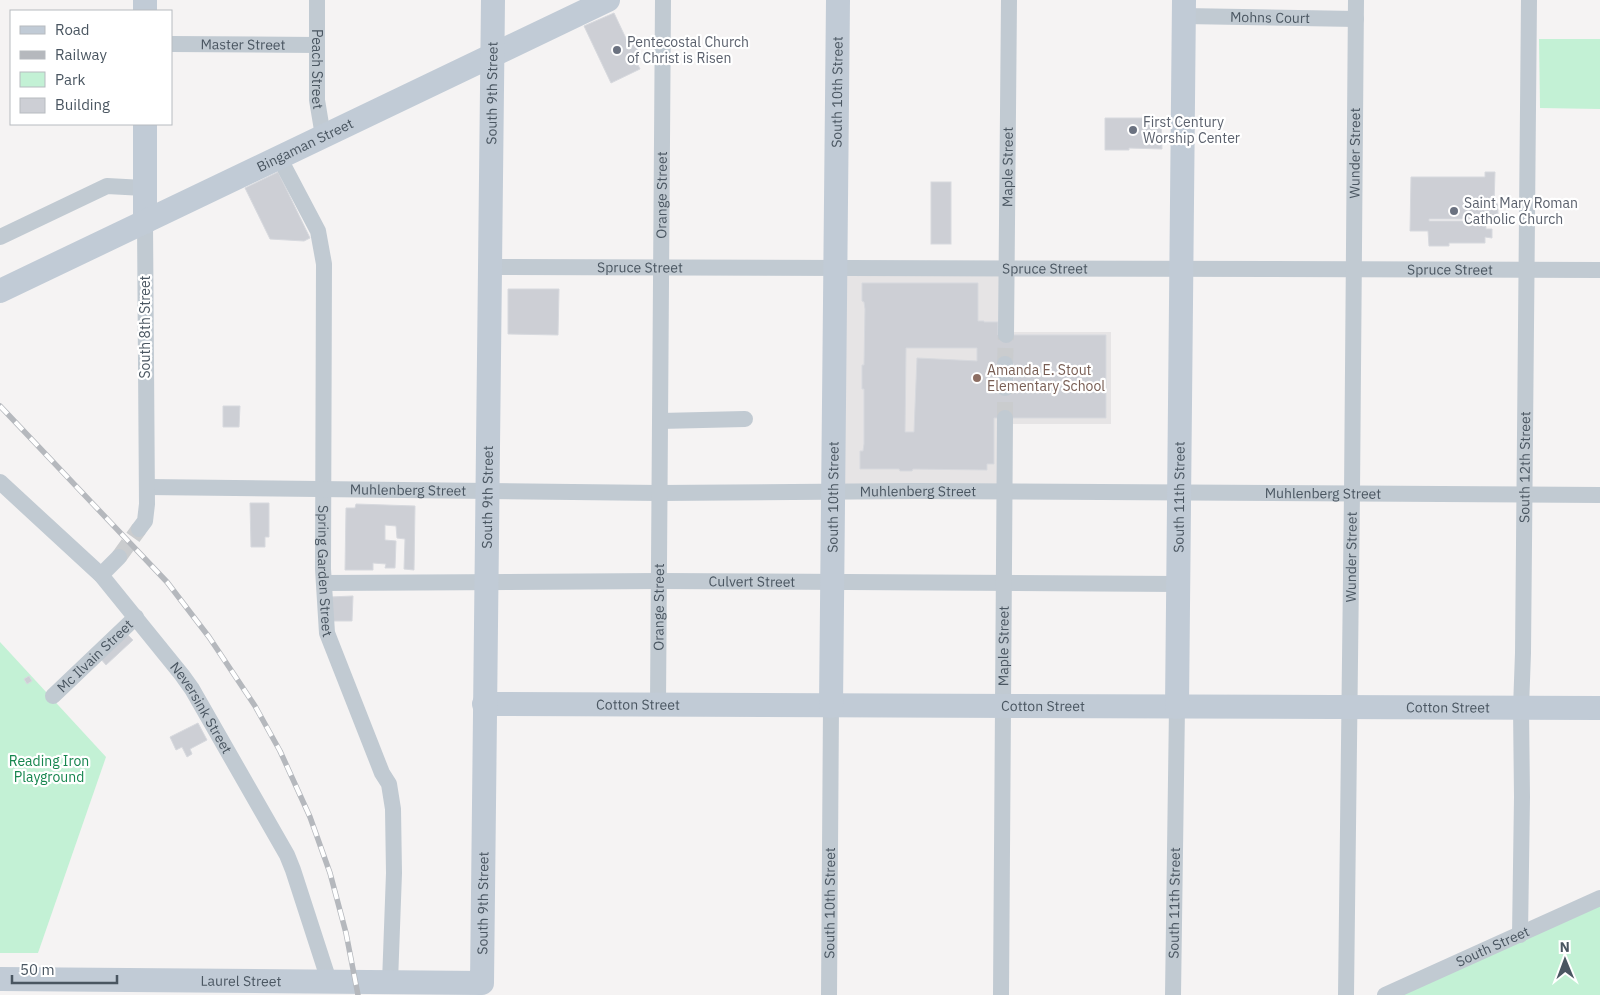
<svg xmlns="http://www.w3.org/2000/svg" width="1600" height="995" font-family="'IBM Plex Sans',sans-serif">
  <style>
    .education { fill: #e6e4e5 }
    .green { fill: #c3f1d5 }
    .building { fill: #cdcfd5; stroke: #d7d9de; fill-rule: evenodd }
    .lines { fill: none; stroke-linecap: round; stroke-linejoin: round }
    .street-tunnel { stroke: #caccce; stroke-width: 16; stroke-dasharray: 16 8; stroke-linecap: butt }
    .street { stroke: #c1cad2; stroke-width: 16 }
    .secondary { stroke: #c1cbd6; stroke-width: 24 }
    .rail-casing { stroke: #b5b8bd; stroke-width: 5.5 }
    .rail { stroke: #fff; stroke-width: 4; stroke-dasharray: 11; stroke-linecap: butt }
    .worship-dot { fill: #6b7280; stroke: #fff; stroke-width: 2 }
    .education-dot { fill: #8d6e63; stroke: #fff; stroke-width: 2 }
    .labels { text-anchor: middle; stroke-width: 4.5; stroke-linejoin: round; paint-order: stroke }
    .street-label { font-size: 14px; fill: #4a5661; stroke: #fff }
    .worship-label { font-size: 14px; fill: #5b616d; stroke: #fff; text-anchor: start }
    .education-label { font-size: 14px; fill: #785e54; stroke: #fff; text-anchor: start }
    .park-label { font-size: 14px; fill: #17864f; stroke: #fff }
  </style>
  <rect width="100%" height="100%" fill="#f5f3f3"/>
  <path class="education" d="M843,269h159v63h109v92h-112v60h-156z"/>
  <g class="green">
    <path d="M1539,39h61v70l-60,-1z"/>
    <path d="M0,642l106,115 -68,196h-38z"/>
    <path d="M1600,898v97h-214z"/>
  </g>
  <g class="building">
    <path d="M614,13l16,34 5,-3 5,10 -6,3 6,12 -29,14 -27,-57z"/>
    <path d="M1105,118h56l1,31 -33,-1v2h-24z"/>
    <path d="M278,172l32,66 -6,3 -34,-2 -25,-51z"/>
    <path d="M1485,172h10l-1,32h4v15h-69v2h57v8h6v9l-7,-1v6h-36v3h-20l-1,-15h-18l1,-54h74z"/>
    <rect x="931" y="182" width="20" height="62"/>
    <path d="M862,283h116v38h6v1h14v13h108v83h-112v46h-7v6l-74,-1 -1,2h-12l-1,-2h-39v-18h3l1,-7v-55h-2v-24h2l1,-56 -1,-7 -2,-1zM906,348h71v13l-60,-3 -3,74h-9zM998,364h16l-1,23z"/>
    <path d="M508,289h51l-1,46 -50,-1z"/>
    <path d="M223,406h17l-1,21h-16z"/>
    <path d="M250,503h19v34h-4v10h-14z"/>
    <path d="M356,504l59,2 -1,64 -10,-1 1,-30 -8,-1 -1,-12 -11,-1v15l11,1 -1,27h-10l1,-4 -13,-1v7h-28l1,-62h9z"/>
    <path d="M353,596l-1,25h-23l1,-24z"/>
    <path d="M127,634l6,6 -27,25 -6,-7z"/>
    <path d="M29,676l3,5 -5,3 -3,-5z"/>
    <path d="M198,723l9,17 -17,9 2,5 -5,3 -5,-10 -6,3 -6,-13z"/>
  </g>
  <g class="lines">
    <g class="street-tunnel">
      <path d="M1005,364l1,-29"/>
      <path d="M1005,418v-30"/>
      <path d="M119,557l20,-28"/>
    </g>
    <g class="street">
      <path id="s1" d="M317,0v100l6,36"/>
      <path id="s2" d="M1184,16l172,3"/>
      <path id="s3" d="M171,44l146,1"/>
      <path id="s4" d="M279,157l39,74 6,33 -1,305 4,64 55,140 7,11 4,25 1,64 -4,109"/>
      <path d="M0,237l107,-51 37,2"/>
      <path id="s5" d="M490,267l1110,3"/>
      <path id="s6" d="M1006,335l3,-335"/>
      <path d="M1005,388v-24"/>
      <path d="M660,421l85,-2"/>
      <path id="s7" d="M0,482l101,93 81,100 10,14 95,166 6,15 36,111"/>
      <path id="s8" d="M147,487l512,6 255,-2 686,4"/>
      <path d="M139,529l6,-8 2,-17 -2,-282"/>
      <path d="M101,575l18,-18"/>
      <path id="s9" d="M324,583l335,-2 519,3"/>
      <path id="s10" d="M53,696l83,-79"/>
      <path id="s11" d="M658,705l5,-705"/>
      <path id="s12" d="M1520,935l2,-138 -1,-89 2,-55 6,-653"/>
      <path id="s13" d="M829,995l2,-289"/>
      <path id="s14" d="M1001,995l4,-577"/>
      <path id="s15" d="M1173,995l4,-288"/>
      <path id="s16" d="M1346,995l6,-502 4,-493"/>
      <path id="s17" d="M1385,995l215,-97"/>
    </g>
    <g class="secondary">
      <path d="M145,0v11"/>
      <path d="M145,222v-98"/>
      <path id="s18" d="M0,291l608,-291"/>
      <path id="s19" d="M484,704l1116,4"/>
      <path id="s20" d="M831,706l7,-706"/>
      <path id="s21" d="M1177,707l7,-707"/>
      <path id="s22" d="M0,979l482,4 11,-983"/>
    </g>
    <g class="rail-casing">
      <path id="rail" d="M0,406l167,176 42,55 46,69 25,45 30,66 20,56 16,60 12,62"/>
    </g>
    <use href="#rail" class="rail"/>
  </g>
  <g class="worship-dot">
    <circle cx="617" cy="50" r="5"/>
    <circle cx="1133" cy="130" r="5"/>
    <circle cx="1454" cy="211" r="5"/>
  </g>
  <circle class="education-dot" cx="977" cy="378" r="5"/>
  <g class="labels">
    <g class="street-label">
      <text dy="5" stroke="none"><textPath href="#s2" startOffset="86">Mohns Court</textPath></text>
      <text dy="5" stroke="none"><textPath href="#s3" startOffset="72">Master Street</textPath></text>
      <text dy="5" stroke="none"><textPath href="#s1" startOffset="69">Peach Street</textPath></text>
      <text dy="5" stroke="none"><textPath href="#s22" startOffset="1372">South 9th Street</textPath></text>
      <text dy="5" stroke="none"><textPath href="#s20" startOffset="614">South 10th Street</textPath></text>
      <text dy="5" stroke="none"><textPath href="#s18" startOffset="338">Bingaman Street</textPath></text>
      <text dy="5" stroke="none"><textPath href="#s16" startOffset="842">Wunder Street</textPath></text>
      <text dy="5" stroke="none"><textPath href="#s6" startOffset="168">Maple Street</textPath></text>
      <text dy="5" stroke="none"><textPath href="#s11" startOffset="510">Orange Street</textPath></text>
      <text dy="5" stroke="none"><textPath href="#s5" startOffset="150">Spruce Street</textPath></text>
      <text dy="5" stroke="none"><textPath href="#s5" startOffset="555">Spruce Street</textPath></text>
      <text dy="5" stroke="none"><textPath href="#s5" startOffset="960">Spruce Street</textPath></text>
      <text transform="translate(145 327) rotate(-90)" y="5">South 8th Street</text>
      <text dy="5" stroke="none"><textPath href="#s12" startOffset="468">South 12th Street</textPath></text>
      <text dy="5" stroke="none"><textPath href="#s8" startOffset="261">Muhlenberg Street</textPath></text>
      <text dy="5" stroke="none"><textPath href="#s8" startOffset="771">Muhlenberg Street</textPath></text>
      <text dy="5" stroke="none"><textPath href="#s8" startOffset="1176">Muhlenberg Street</textPath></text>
      <text dy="5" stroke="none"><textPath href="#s22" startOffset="968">South 9th Street</textPath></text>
      <text dy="5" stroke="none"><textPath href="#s20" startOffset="209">South 10th Street</textPath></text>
      <text dy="5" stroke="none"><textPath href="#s21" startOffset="210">South 11th Street</textPath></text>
      <text dy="5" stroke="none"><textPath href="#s16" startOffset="438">Wunder Street</textPath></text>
      <text dy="5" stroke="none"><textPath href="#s4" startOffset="424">Spring Garden Street</textPath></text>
      <text dy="5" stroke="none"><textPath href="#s9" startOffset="428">Culvert Street</textPath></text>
      <text dy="5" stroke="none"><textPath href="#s11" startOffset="98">Orange Street</textPath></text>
      <text dy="5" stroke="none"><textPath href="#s14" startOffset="349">Maple Street</textPath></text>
      <text dy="5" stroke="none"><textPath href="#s10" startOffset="58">Mc Ilvain Street</textPath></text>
      <text dy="5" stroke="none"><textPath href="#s19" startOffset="154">Cotton Street</textPath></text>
      <text dy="5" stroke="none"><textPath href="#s19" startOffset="559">Cotton Street</textPath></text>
      <text dy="5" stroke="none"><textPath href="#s7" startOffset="304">Neversink Street</textPath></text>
      <text dy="5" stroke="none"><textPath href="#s19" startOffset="964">Cotton Street</textPath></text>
      <text dy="5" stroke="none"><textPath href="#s22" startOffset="562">South 9th Street</textPath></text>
      <text dy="5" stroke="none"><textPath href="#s13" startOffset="92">South 10th Street</textPath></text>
      <text dy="5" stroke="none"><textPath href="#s15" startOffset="92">South 11th Street</textPath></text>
      <text dy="5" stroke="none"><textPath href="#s17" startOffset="118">South Street</textPath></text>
      <text dy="5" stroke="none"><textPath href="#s22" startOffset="241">Laurel Street</textPath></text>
    </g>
    <g class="worship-label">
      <text x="627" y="47">Pentecostal Church<tspan x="627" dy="16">of Christ is Risen</tspan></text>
      <text x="1143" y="127">First Century<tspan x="1143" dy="16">Worship Center</tspan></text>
      <text x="1464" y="208">Saint Mary Roman<tspan x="1464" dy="16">Catholic Church</tspan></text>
    </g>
    <g class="education-label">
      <text x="987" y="375">Amanda E. Stout<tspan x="987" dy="16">Elementary School</tspan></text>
    </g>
    <g class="park-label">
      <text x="49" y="766">Reading Iron<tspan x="49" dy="16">Playground</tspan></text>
    </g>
  </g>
  <rect x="10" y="10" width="162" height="115" fill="#ffffff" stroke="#b7bbc0"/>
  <rect x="20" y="26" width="25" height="8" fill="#c1cbd6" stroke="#b7bbc0"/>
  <text x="55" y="35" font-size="15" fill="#4a5661">Road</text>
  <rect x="20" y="51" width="25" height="8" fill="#b5b8bd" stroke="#b7bbc0"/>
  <text x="55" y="60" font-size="15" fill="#4a5661">Railway</text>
  <rect x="20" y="72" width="25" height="15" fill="#c3f1d5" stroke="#b7bbc0"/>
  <text x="55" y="85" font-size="15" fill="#4a5661">Park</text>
  <rect x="20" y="98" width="25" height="15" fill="#cdcfd5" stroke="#b7bbc0"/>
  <text x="55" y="110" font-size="15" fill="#4a5661">Building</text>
  <g transform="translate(1565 960) rotate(359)" stroke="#ffffff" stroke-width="4" paint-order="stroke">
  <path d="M0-4L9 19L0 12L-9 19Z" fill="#4a5661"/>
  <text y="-8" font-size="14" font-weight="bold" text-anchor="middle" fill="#4a5661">N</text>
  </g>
  <path d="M12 975v8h105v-8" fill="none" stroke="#4a5661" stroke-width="2.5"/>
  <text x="20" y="975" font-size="15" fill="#4a5661" stroke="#ffffff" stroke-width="4" paint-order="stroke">50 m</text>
</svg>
